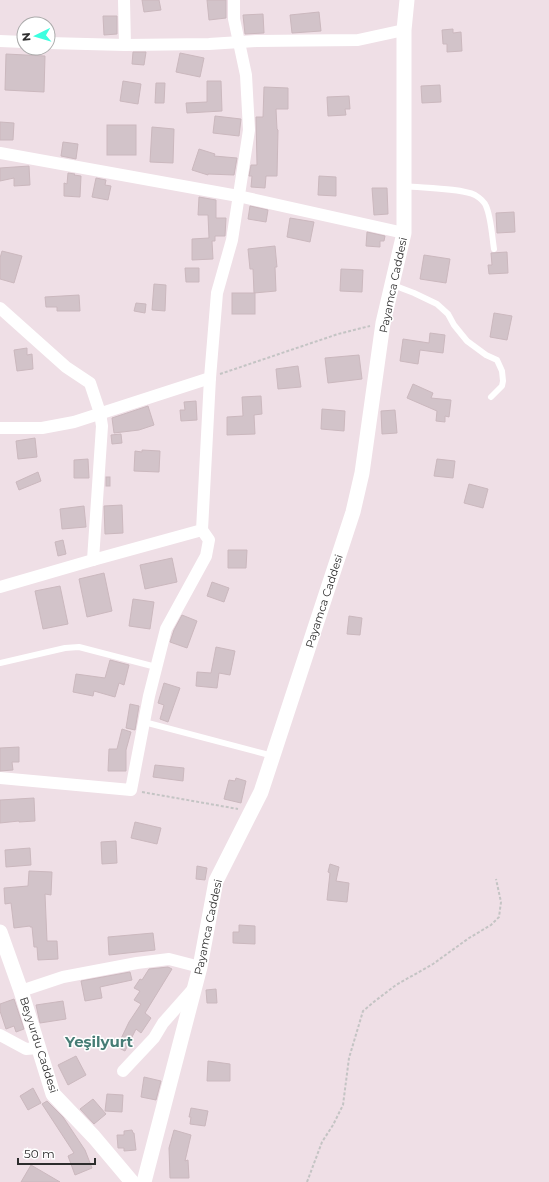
<svg xmlns="http://www.w3.org/2000/svg" width="549" height="1182" font-family="Montserrat,sans-serif">
  <style>
    .building { fill: #d2c3c9; stroke: #cbb8be }
    .lines { fill: none; stroke-linecap: round; stroke-linejoin: round }
    .path { stroke: #c4c4c4; stroke-width: 2; stroke-dasharray: 3 2; stroke-linecap: butt }
    .service { stroke: #fff; stroke-width: 6 }
    .minor { stroke: #fff; stroke-width: 12 }
    .tertiary { stroke: #fff; stroke-width: 15 }
    .labels { text-anchor: middle; stroke-width: 3; stroke-linejoin: round; paint-order: stroke }
    .street-label { font-size: 11px; fill: #2d2d2d; stroke: #fff }
    .district-label { font-size: 15px; font-weight: bold; fill: #467c75; stroke: #fff }
  </style>
  <rect width="100%" height="100%" fill="#efdfe6"/>
  <g class="building">
    <path d="M142,0h17l2,10 -17,2z"/>
    <path d="M207,0h19v18l-17,2z"/>
    <path d="M319,12l2,19 -29,2 -2,-18z"/>
    <path d="M263,14l1,19 -19,1 -2,-19z"/>
    <path d="M103,16h14v18l-13,1z"/>
    <path d="M453,29v4l8,-1 1,19 -15,1v-8h-4l-1,-14z"/>
    <path d="M133,52h13l-2,13 -12,-1z"/>
    <path d="M180,53l24,5 -4,19 -24,-5z"/>
    <path d="M6,54l39,2 -1,36 -39,-2z"/>
    <path d="M123,81l18,3 -3,20 -18,-3z"/>
    <path d="M207,81h14l1,30 -35,2 -1,-10 21,-1z"/>
    <path d="M156,83h9l-1,20h-9z"/>
    <path d="M440,85l1,17 -19,1 -1,-17z"/>
    <path d="M264,87l24,1v21h-12l1,20 1,1 -1,46h-11l-1,12 -14,-1 1,-11h-3l2,-11h6l-1,-48h7z"/>
    <path d="M349,96l1,13h-5l1,6 -18,1 -1,-19z"/>
    <path d="M215,116l26,3 -2,17 -26,-3z"/>
    <path d="M0,122l14,1 -1,17h-13z"/>
    <rect x="107" y="125" width="29" height="30"/>
    <path d="M152,127l22,2 -1,34 -23,-1z"/>
    <path d="M63,142l15,2 -2,15 -15,-3z"/>
    <path d="M199,149l16,5 -1,2 23,2 -3,17 -26,-1v1l-16,-5z"/>
    <path d="M29,166l1,19 -16,1v-8l-14,3v-13z"/>
    <path d="M68,173l7,1 -1,1 7,1 -1,21 -16,-1v-13l3,1z"/>
    <path d="M319,176l17,1v19l-18,-1z"/>
    <path d="M96,178l10,2 -1,5 6,1 -3,14 -16,-3z"/>
    <path d="M372,188h15l1,26 -14,1z"/>
    <path d="M199,197l17,3v18h10l-1,18h-10v5h-3l1,18 -21,1v-21l17,-1 -1,-23h-10z"/>
    <path d="M250,206l18,4 -2,12 -18,-3z"/>
    <path d="M514,212l1,20 -18,1 -1,-20z"/>
    <path d="M290,218l24,4 -4,20 -23,-5z"/>
    <path d="M367,232l18,4 -1,5h-4v6l-14,-1z"/>
    <path d="M275,246l2,21h-2l1,24 -22,2 -1,-24h-3l-2,-20z"/>
    <path d="M2,251l20,5 -8,27 -14,-4v-21z"/>
    <path d="M507,252l1,21 -19,1 -1,-9h4l-1,-12z"/>
    <path d="M424,255l26,4 -4,24 -26,-4z"/>
    <path d="M185,268h14v14h-13z"/>
    <path d="M341,269l22,1 -1,22 -22,-1z"/>
    <path d="M154,284l12,1 -1,26 -13,-1z"/>
    <rect x="232" y="293" width="23" height="21"/>
    <path d="M79,295l1,16h-23v-4h-11l-1,-10z"/>
    <path d="M136,303l10,1 -1,9 -11,-2z"/>
    <path d="M494,313l18,3 -5,24 -17,-3z"/>
    <path d="M430,333l15,2 -2,18 -23,-3 -2,14 -18,-3 3,-22 26,4z"/>
    <path d="M27,348v7l5,-1 1,15 -16,2 -3,-21z"/>
    <path d="M359,355l3,24 -34,4 -3,-25z"/>
    <path d="M298,366l3,21 -23,2 -2,-20z"/>
    <path d="M413,384l20,9 -2,5 20,2 -2,17 -4,-1v6l-9,-1 1,-10 -30,-13z"/>
    <path d="M261,396l1,18 -8,1 1,19 -28,1v-18l16,-1 -1,-19z"/>
    <path d="M196,401l1,19 -16,1 -1,-11h5l-1,-8z"/>
    <path d="M148,406l6,19 -15,5 -25,3 -2,-15z"/>
    <path d="M322,409l23,2 -1,20 -23,-2z"/>
    <path d="M395,410l2,23 -15,1 -1,-23z"/>
    <path d="M121,434l1,9 -10,1 -1,-9z"/>
    <path d="M35,438l2,19 -19,2 -2,-18z"/>
    <path d="M142,450l18,1 -1,21 -25,-1 1,-20 7,1z"/>
    <path d="M88,459l1,19h-15v-18z"/>
    <path d="M437,459l18,2 -2,17 -19,-2z"/>
    <path d="M38,472l3,9 -22,9 -3,-8z"/>
    <rect x="106" y="477" width="4" height="9"/>
    <path d="M469,484l19,5 -5,19 -19,-5z"/>
    <path d="M122,505l1,28 -18,1 -1,-28z"/>
    <path d="M84,506l2,21 -24,2 -2,-20z"/>
    <path d="M63,540l3,14 -8,2 -3,-14z"/>
    <path d="M228,550h19l-1,18h-18z"/>
    <path d="M172,558l5,24 -32,7 -5,-24z"/>
    <path d="M104,573l8,38 -25,6 -8,-38z"/>
    <path d="M212,582l17,6 -5,14 -17,-6z"/>
    <path d="M60,586l8,38 -25,5 -8,-38z"/>
    <path d="M133,599l21,3 -4,27 -21,-3z"/>
    <path d="M182,615l15,6 -10,27 -17,-6 4,-12z"/>
    <path d="M349,616l13,2 -2,17 -13,-1z"/>
    <path d="M216,647l19,4 -5,24 -11,-2 -2,15 -21,-2 1,-14 14,1z"/>
    <path d="M110,660l19,5 -5,20 -5,-2 -4,14 -21,-6 -1,5 -20,-4 3,-18 29,4z"/>
    <path d="M164,683l16,5 -12,34 -8,-3 4,-14 -6,-2z"/>
    <path d="M130,704l9,2 -4,24 -9,-2z"/>
    <path d="M122,729l9,3 -5,18v21h-18l1,-22h8z"/>
    <path d="M19,747v15h-7l1,8 -13,1v-23z"/>
    <path d="M155,765l29,3 -1,13 -30,-4z"/>
    <path d="M236,778l10,3 -5,22 -17,-4 5,-19 6,1z"/>
    <path d="M34,798l1,23 -16,1v-1l-19,2v-23z"/>
    <path d="M135,822l26,6 -4,16 -26,-6z"/>
    <path d="M116,841l1,22 -15,1 -1,-22z"/>
    <path d="M30,848l1,17 -25,2 -1,-17z"/>
    <path d="M330,864l9,3 -3,14 13,2 -2,19 -20,-2 3,-27 -2,-1z"/>
    <path d="M197,866l10,2 -2,12 -9,-1z"/>
    <path d="M29,871l23,1 -1,23 -6,-1 2,47h10l1,18 -20,1 -1,-13h-3l-2,-20h-2v-1l-16,2 -3,-25 -6,1 -1,-16 24,-2z"/>
    <path d="M239,925l16,1v18l-22,-1v-11h6z"/>
    <path d="M153,933l2,17 -46,5 -1,-18z"/>
    <path d="M168,967l4,2 -27,44 6,5 -10,15 -5,-4 -11,22 -8,-4 12,-25 12,-18 -7,-4 6,-9 -6,-3 6,-9 2,1 7,-11z"/>
    <path d="M130,972l2,8 -32,7 2,11 -17,3 -4,-20z"/>
    <path d="M216,989l1,14h-10l-1,-13z"/>
    <path d="M14,999l10,30 -8,3 -2,-6 -8,3 -6,-18v-7z"/>
    <path d="M63,1001l3,18 -26,4 -4,-18z"/>
    <path d="M76,1056l10,19 -18,10 -10,-20z"/>
    <path d="M208,1061l22,3v17h-23z"/>
    <path d="M144,1077l17,4 -5,19 -15,-3z"/>
    <path d="M33,1088l8,15 -13,7 -8,-14z"/>
    <path d="M107,1094l16,1 -1,17 -17,-1z"/>
    <path d="M93,1099l13,15 -12,10 -14,-15z"/>
    <path d="M47,1101l16,16 22,33 7,18 -17,7 -7,-19 6,-3 -32,-49z"/>
    <path d="M191,1108l17,3 -3,15 -15,-2 1,-7h-2z"/>
    <path d="M132,1130l1,3h1l2,17 -12,1v-3h-6l-1,-13h7v-4z"/>
    <path d="M174,1130l17,5 -6,26 3,-1 1,18h-19l-1,-30z"/>
    <path d="M31,1165l29,17h-39z"/>
  </g>
  <g class="lines">
    <g class="path">
      <path d="M220,374l118,-40 32,-8"/>
      <path d="M142,792l96,17"/>
      <path d="M307,1182l15,-40 11,-17 10,-20 6,-47 14,-47 12,-10 21,-16 37,-21 36,-26 22,-13 8,-8 2,-15 -5,-23"/>
    </g>
    <g class="service">
      <path d="M405,186c17,2 56,2 70,9 5,3 9,6 11,11 5,11 6,30 8,43"/>
      <path d="M393,285l21,8 23,11 11,10 6,11 13,16 19,14 11,5 5,11 1,10 -1,5 -11,11"/>
      <path d="M0,663l65,-15 14,-1 77,20"/>
      <path d="M144,722l129,34"/>
    </g>
    <g class="minor">
      <path d="M124,0l1,45"/>
      <path d="M0,41l24,1"/>
      <path d="M48,43l77,2 84,-1 47,-3 102,-1 46,-10"/>
      <path d="M0,153l238,43 166,37"/>
      <path d="M0,308l66,59 24,16 10,30 2,13 -9,134 -93,27"/>
      <path d="M0,428h42l32,-6 136,-44 7,-85 15,-53 17,-110 -3,-55 -12,-56v-19"/>
      <path d="M93,560l109,-30 8,-152"/>
      <path d="M0,778l131,12 18,-94 17,-67 40,-73 3,-16 -7,-10"/>
      <path d="M21,991l42,-14 74,-14 32,-4 31,8"/>
      <path d="M0,1035l26,14 12,-1"/>
      <path d="M123,1071l31,-33 9,-15 31,-35"/>
    </g>
    <g class="tertiary">
      <path d="M0,932l21,59 32,103 41,43 38,45"/>
      <path d="M144,1182l56,-215 16,-86 45,-89 92,-280 9,-39 21,-150 21,-90v-203l3,-30"/>
    </g>
  </g>
  <g class="labels">
    <g class="street-label">
      <text transform="translate(393 285) rotate(-78)" y="4">Payamca Caddesi</text>
      <text transform="translate(324 601) rotate(-72)" y="4">Payamca Caddesi</text>
      <text transform="translate(208 927) rotate(-78)" y="4">Payamca Caddesi</text>
      <text transform="translate(39 1045) rotate(72)" y="4">Beyyurdu Caddesi</text>
    </g>
    <g class="district-label">
      <text x="99" y="1047">Yeşilyurt</text>
    </g>
  </g>
  <g transform="translate(36 36) rotate(265)"><circle r="19" fill="#ffffff" stroke="#ababab"/>
  <path d="M0-3L7 15L0 10L-7 15Z" fill="#3dffe0"/>
  <text y="-6" font-size="11" font-weight="bold" text-anchor="middle" fill="#2d2d2d">N</text>
  </g>
  <path d="M18 1158v6h77v-6" fill="none" stroke="#2d2d2d" stroke-width="2"/>
  <text x="24" y="1158" font-size="12" fill="#2d2d2d" stroke="#ffffff" stroke-width="3" paint-order="stroke">50 m</text>
</svg>
